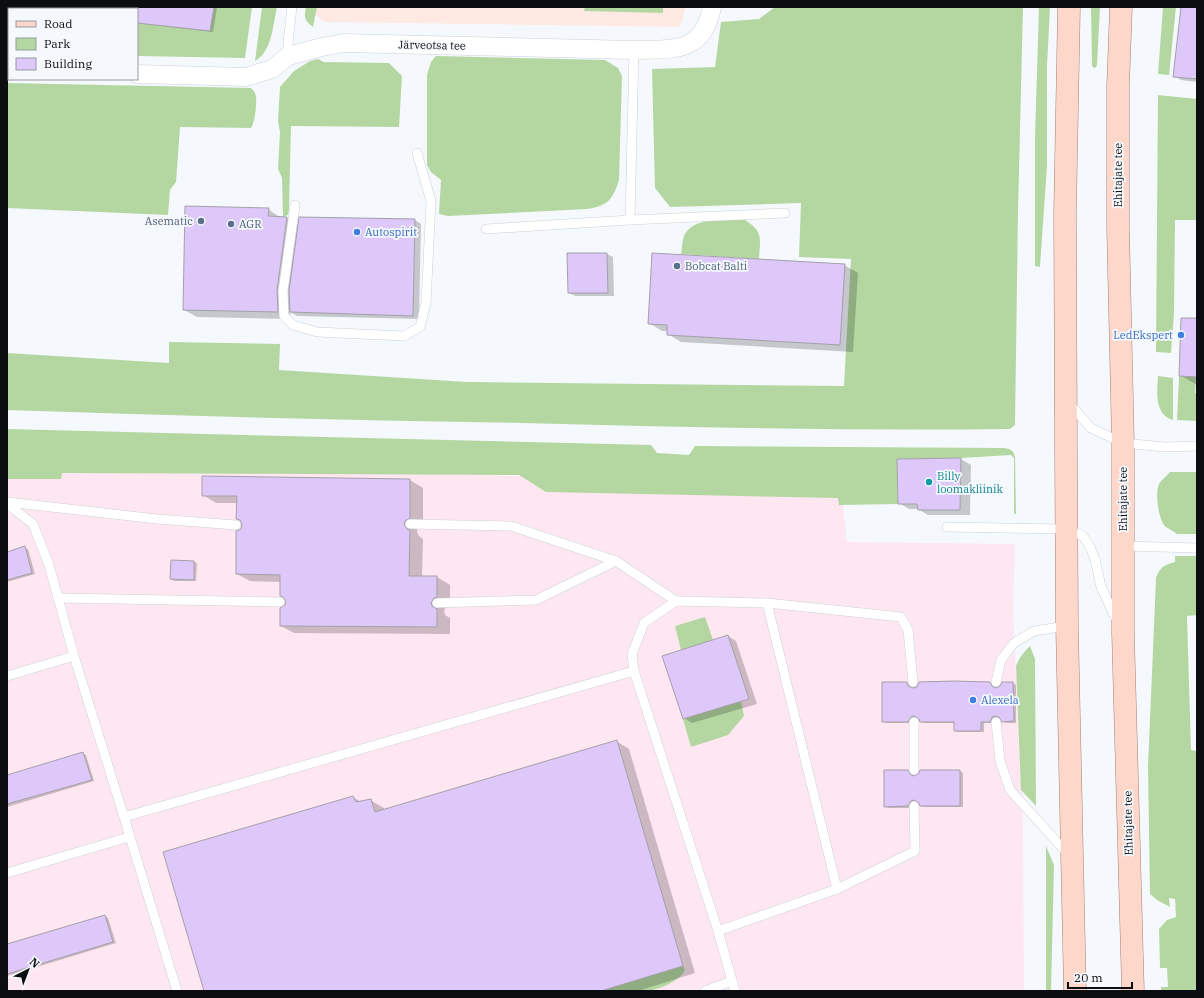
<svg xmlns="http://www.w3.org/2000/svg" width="1204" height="998" font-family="'IBM Plex Serif',serif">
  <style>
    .commercial { fill: #feeae3 }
    .industrial { fill: #ffe7f2 }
    .green { fill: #b4d7a2 }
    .shadow { fill: #0003 }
    .building { fill: #ddc8f9; stroke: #a3a0a8 }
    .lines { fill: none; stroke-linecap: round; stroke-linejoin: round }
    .lane-casing { stroke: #cad1d8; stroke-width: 10 }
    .street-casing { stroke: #cad1d8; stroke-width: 19 }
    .primary-casing { stroke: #a97f73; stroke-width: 23 }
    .lane { stroke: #fff; stroke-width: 9 }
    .street { stroke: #fff; stroke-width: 18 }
    .primary { stroke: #fed7cb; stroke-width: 22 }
    .service-dot { fill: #5c6f8a; stroke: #f5f9fe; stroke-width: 1.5 }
    .shop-dot { fill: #3f7fe0; stroke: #f5f9fe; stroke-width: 1.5 }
    .culture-dot { fill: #0f9aa8; stroke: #f5f9fe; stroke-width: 1.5 }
    .labels { text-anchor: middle; stroke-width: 3.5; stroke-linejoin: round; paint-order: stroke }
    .street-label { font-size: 11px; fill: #0b0d10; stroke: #f5f9fe }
    .service-label { font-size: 11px; fill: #4e5e75; stroke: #f5f9fe; text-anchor: start }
    .shop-label { font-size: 11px; fill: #366cbe; stroke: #f5f9fe; text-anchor: start }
    .culture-label { font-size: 11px; fill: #0d838f; stroke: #f5f9fe; text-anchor: start }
  </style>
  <rect width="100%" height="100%" fill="#f5f9fe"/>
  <path class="commercial" d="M303,7h383l-6,20 -355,-5z"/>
  <path class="industrial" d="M7,469l398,4 436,11 6,58 168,2 -2,65 10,216 1,166h-1017z"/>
  <g class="green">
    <path d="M214,7h38l-7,51 -108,-2v-33l73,8z"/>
    <path d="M262,7h15c-4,18 -5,45 -22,54z"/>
    <path d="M306,7h11l-4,20c-9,-7 -9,-9 -7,-20z"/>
    <path d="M585,7h78v6l-79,-2z"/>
    <path d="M775,7h248l-5,204 -3,214 -5,4c-163,2 -326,-2 -489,-6 -171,-3 -343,-7 -514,-13v-57l162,10v-21l111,2 -1,26 188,12 377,4 7,-127 -52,-2 2,-54 -131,4 -15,-19 -3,-119 63,-2 6,-45 38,-3z"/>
    <path d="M1039,7h11l-3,59v100l-7,101 -5,-1v-129z"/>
    <path d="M1091,7h9l-3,58 -1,2 -2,1 -2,-2z"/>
    <path d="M1163,7h13l-7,68 -11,-1z"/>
    <path d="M7,8l11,1h-9v45h-2z"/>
    <path d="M436,56l169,4 13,8 4,8 -3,104c-6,20 -12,26 -32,29l-139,7 -9,-2 2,-34 -10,-8 -4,-7v-90l4,-13z"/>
    <path d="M318,59l6,3 65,1 13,13 -3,51 -108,-1 -2,82 -1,7 -5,2 -1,-39 -4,-9 2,-37 -2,-11 2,-34 14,-16 16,-10z"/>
    <path d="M7,83l244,5c2,2 3,3 4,5 3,6 0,30 -4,35l-71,-1 -4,55 -6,8 -2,25 -161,-7z"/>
    <path d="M1158,95l39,4v121h-22l-1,93 -3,40 -15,-1z"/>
    <path d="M745,220c19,12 15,19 14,39l-78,-5c1,-5 1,-13 3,-18 10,-21 42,-15 61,-16z"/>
    <path d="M1158,376l15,2v42c-19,-5 -16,-29 -15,-44z"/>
    <path d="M1179,376l17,1 -1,16 2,1v27l-20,-1z"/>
    <path d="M7,429l644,16 6,8 32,2 6,-9 309,2c7,1 9,2 11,9l1,56 -2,2v-57l-3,-3 -50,3 -64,1 1,45 -59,1 -1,-7 -292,-6 -27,-17 -457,-2 -1,6h-54z"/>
    <path d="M1170,472h27v62h-20c-4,-4 -10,-5 -13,-9 -6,-9 -9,-31 -5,-41 3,-5 8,-8 11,-12z"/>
    <path d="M1175,556h22v59l-10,1 4,134 6,1v240h-36v-4h7l-1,-19h-7l-1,-39 8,-9 9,-3 -1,-18 -6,-1 1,9 -13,-7 -7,-6 -2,-127 8,-189c4,-11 8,-13 19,-16z"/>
    <path d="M705,617l8,23 -32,10 -6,-24z"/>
    <path d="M1030,646l5,13 1,147 -15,-16 -5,-124c3,-8 7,-13 14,-20z"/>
    <path d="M741,701l3,15 -16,19 -37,12 -8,-28z"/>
    <path d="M1046,846l8,19 -3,126h-5z"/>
    <path d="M683,966l2,4c-5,11 -25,19 -37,21 -12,2 -34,0 -47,0z"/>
  </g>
  <g class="shadow">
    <path d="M7,7h210l-4,25 -76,-9v-14h-124l-6,-1z"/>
    <path d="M1182,7h15v75l-16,-2 -7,-4z"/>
    <path d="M268,209l13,9h6l12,7 116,-5 6,4 -2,95 -122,-3 -7,-4 1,7 -94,-2 -13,-7z"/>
    <path d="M568,254h39l6,3 1,39h-39l-6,-3z"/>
    <path d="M844,265l14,8 -5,79 -172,-10 -13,-8v-3h-6l-13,-8z"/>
    <path d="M1197,319v74v-8l-17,-10z"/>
    <path d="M961,459l10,6 -1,50h-42l-10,-6h-9l-10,-6z"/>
    <path d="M203,477l207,3 13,8v37l-5,3 -1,4 2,4 4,3 -1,38h15l13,8v19l-3,1 -3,6 1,4 5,3v16l-156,-1 -13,-7 6,-24 -6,-20 -31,-1 -13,-7 6,-49 -2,-4 -4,-3v-15h-21l-13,-8z"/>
    <path d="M25,548l3,1 7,25 -28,8v-29z"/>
    <path d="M194,562l3,1 -1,18h-22l-3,-2z"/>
    <path d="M728,636l8,5 21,63 -65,19 -8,-5z"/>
    <path d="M907,683l6,6 77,-6 3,2 2,4 6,-2 2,-4h10l3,2v38h-10l-8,-6 -3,2 -2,4h-9v9h-26l-3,-1v-8h-31l-7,-6 -5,3 -1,3h-25l-3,-2z"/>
    <path d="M616,741l13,8 66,224 -57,18h-433l148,-194 8,5 9,-2 14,8v2z"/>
    <path d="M83,754l3,1 8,26 -87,26v-31z"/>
    <path d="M908,771l5,6 47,-6 3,2v34h-39l-3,-1 -3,-5 -4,1 -3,6h-23l-3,-2z"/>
    <path d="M105,916l3,2 8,25 -109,33v-31z"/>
  </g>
  <g class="building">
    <path d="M137,7h77l-4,24 -73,-8z"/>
    <path d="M1181,7h16v72l-24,-2z"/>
    <path d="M185,206l84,2 -1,8 19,1 -10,73 1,22 -95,-2z"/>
    <path d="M299,217l116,2 -2,97 -123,-4 -1,-21z"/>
    <path d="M567,253h40l1,40h-40z"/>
    <path d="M652,253l193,11 -5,81 -173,-10v-10l-19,-1z"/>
    <path d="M1181,318h16v59l-18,-1z"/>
    <path d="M961,458l-1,52h-42l-1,-6h-19l-1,-45z"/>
    <path d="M202,476l208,3v39l-5,3 -1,3 3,5 3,1 -1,46h28v21l-3,1 -3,5 1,3 5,3v18l-157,-1v-18l5,-3 1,-3 -3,-5 -3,-1v-21l-44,-1v-43l5,-2 1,-4 -2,-5 -4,-1 1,-23h-35z"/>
    <path d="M25,546l7,27 -25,7v-28z"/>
    <path d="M171,560l23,1v19l-24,-1z"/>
    <path d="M728,635l21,64 -66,20 -21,-63z"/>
    <path d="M954,681l36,1 2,4 3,2 5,-2 2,-4h11l1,39 -12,1 -3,-5 -4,-1 -3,1 -2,5h-9v9h-27v-9h-34l-1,-3 -5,-3 -3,1 -3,5h-26v-40h25l1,4 5,2 4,-1 2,-5z"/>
    <path d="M617,740l66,226 -82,25h-397l-41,-139 190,-56 3,6 15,-3 4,13z"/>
    <path d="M83,752l9,28 -85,24v-29z"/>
    <path d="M884,770h24l3,5 3,1 5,-3 1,-3h40v36h-40l-1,-3 -5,-3 -3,1 -3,5 -24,1z"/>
    <path d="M105,915l8,27 -106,32v-30z"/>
  </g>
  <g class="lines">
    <g class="lane-casing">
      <g id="lane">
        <path d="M288,56v-13l4,-36"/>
        <path d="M295,205l-12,86 1,25 9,9 24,7 87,4 16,-9 6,-24 5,-102 -14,-48"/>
        <path d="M630,220l4,-170"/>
        <path d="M486,229l144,-9 155,-7"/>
        <path d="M1069,403l22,25 32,15 42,4 32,-1"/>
        <path d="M7,502l150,17 79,6"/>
        <path d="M7,504l26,20 16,41 25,91 50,161"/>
        <path d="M410,524l101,2 105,35 60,40"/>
        <path d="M947,527l119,2 17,7 7,11 5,12 6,28 16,34"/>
        <path d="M1122,546l75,2"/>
        <path d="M58,598l222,4"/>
        <path d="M437,603l99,-3 80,-39"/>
        <path d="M767,603l134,14 7,13 5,52"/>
        <path d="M634,671l-2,-17 12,-31 32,-22 91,2 70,286 -119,42"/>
        <path d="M7,676l67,-20"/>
        <path d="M996,682l5,-22 13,-17 20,-12 33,-5"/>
        <path d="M914,722v48"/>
        <path d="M996,722l4,39 10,29 58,64"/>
        <path d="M7,873l122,-36"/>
        <path d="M837,889l78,-38 -1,-45"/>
        <path d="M177,991l-53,-174 510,-146 84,260 17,60"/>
        <path d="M705,991l27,-10"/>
      </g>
    </g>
    <g class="street-casing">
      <g id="street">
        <path d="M7,71h2"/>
        <path d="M137,74l109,3 26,-8 16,-13 34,-9 22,-4 290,7c39,-1 69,4 78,-43"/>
      </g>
    </g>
    <g class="primary-casing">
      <g id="primary">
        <path d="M1069,7l-4,205 1,238 1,176 8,365"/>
        <path d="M1121,7l-3,80v140l5,216v190l10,358"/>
      </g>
    </g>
    <use href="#lane" class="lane"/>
    <use href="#street" class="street"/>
    <use href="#primary" class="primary"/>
  </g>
  <g class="service-dot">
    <circle cx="201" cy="221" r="4"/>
    <circle cx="231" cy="224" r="4"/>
    <circle cx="677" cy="266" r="4"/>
  </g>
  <g class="shop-dot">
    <circle cx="357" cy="232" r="4"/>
    <circle cx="1181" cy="335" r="4"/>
    <circle cx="973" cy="700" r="4"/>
  </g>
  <circle class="culture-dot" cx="929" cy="482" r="4"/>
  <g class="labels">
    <g class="street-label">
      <text transform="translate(432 45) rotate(1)" y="4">Järveotsa tee</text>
      <text transform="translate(1118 175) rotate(-90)" y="4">Ehitajate tee</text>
      <text transform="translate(1123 499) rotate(-90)" y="4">Ehitajate tee</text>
      <text transform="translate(1128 823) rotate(-91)" y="4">Ehitajate tee</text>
    </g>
    <g class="service-label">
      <text x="193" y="225" text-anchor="end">Asematic</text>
      <text x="239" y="228">AGR</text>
      <text x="685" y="270">Bobcat Balti</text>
    </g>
    <g class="shop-label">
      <text x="365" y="236">Autospirit</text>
      <text x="1173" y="339" text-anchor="end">LedEkspert</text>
      <text x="981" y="704">Alexela</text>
    </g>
    <g class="culture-label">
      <text x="937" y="480">Billy<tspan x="937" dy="13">loomakliinik</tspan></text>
    </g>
  </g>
  <rect width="1204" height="998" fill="none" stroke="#0b0d10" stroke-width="16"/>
  <rect x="8" y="8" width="130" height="72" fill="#f5f9fe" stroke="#979b9f"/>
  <rect x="16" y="21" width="20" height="6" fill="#fed7cb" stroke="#979b9f"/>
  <text x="44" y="28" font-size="12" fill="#0b0d10">Road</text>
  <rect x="16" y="38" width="20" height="12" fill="#b4d7a2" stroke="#979b9f"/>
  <text x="44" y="48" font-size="12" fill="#0b0d10">Park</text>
  <rect x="16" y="58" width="20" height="12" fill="#ddc8f9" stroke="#979b9f"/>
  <text x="44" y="68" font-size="12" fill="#0b0d10">Building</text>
  <g transform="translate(28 970) rotate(42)" stroke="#f5f9fe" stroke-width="3" paint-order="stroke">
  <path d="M0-3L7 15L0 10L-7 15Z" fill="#0b0d10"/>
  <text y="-6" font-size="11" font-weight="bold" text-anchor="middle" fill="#0b0d10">N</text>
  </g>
  <path d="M1068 982v6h64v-6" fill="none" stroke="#0b0d10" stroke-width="2"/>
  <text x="1074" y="982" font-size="12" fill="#0b0d10" stroke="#f5f9fe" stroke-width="3" paint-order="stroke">20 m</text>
</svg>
